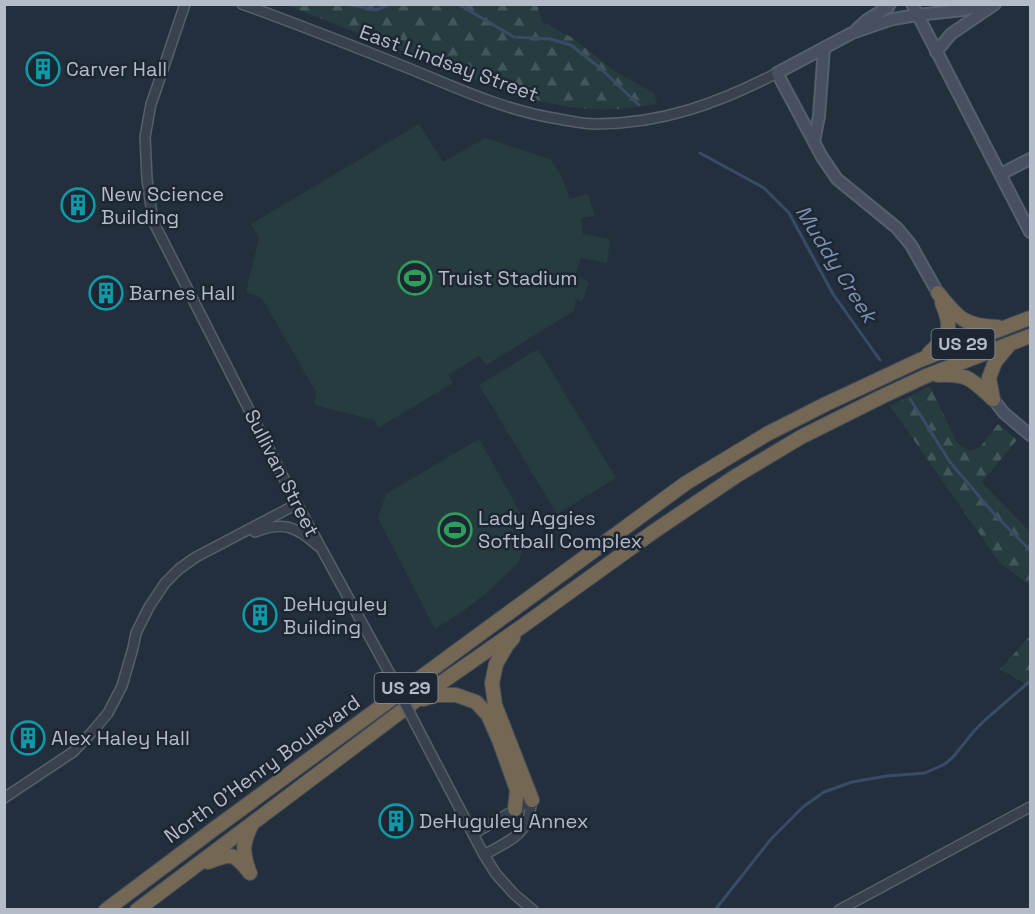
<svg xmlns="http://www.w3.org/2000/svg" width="1035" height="914" font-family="'Space Grotesk',sans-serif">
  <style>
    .grass { fill: #263c3f }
    .forest { fill: url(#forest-firs) }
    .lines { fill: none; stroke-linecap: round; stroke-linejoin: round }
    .stream { stroke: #394c67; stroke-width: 3 }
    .tertiary-casing { stroke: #565f6c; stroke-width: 12 }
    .secondary-casing { stroke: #565f6c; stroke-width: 14 }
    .motorway-casing { stroke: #434c59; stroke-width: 16 }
    .tertiary { stroke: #38414e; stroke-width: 9 }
    .secondary { stroke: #465061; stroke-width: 10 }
    .motorway { stroke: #746855; stroke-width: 14 }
    .tertiary-bridge-casing { stroke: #565f6c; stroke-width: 12; stroke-linecap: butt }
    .tertiary-bridge { stroke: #38414e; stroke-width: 9 }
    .labels { text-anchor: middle; stroke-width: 5; stroke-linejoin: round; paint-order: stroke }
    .shield { fill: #1d2633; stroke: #878f9c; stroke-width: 1.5 }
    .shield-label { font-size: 18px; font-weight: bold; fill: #b4bcc9 }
    .street-label { font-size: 20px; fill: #b4bcc9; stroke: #1d2633 }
    .poi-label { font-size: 20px; fill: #b4bcc9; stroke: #1d2633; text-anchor: start }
    .water-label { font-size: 21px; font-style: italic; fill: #7c92b1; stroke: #1d2633 }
  </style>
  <defs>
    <pattern id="forest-firs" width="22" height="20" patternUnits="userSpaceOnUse" patternTransform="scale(1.5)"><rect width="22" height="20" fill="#263c3f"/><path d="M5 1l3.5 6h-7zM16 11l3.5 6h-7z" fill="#435659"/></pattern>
  </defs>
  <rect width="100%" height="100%" fill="#242f3e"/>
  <g class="grass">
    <path d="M419,124l24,38 42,-24 65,21 11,16 9,24 18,-5 7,22 -14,2 2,16 27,5 -3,24 -26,-5 -6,17 14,7 -7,20 -6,-3 -2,12 -88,54 -7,-9 -31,19 5,8 -75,45 -4,-8 -60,-15 2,-13 -54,-94 -16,-6 13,-54 -8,-14z"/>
    <path d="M538,349l78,129 -59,36 -78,-129z"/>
    <path d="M479,439l45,80 2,22 -8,22 -28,27 -24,19 -31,20 -57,-111 8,-24z"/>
  </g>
  <g class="forest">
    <path d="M287,5h250l5,17 29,15 45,35 38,21 3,11c-12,1 -24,4 -37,5 -43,3 -86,-8 -127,-22z"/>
    <path d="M930,386l27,57 13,8 10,-4 18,-23 19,16 -35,42 48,50v53l-30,-22 -110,-157z"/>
    <path d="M1030,636v51l-30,-18z"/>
  </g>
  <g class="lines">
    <g class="stream">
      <path d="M346,4l30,6 14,-6"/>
      <path d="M458,4l56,33 36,2 21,6 29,23 39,37"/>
      <path d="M700,153l64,35 25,25 44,81 47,66"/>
      <path d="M910,399l40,63 45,53 35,35"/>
      <path d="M715,910l56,-71 32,-32 21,-15 28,-10 35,-6 38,-3 20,-9 8,-7 21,-26 11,-11 45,-39"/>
    </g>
    <g class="tertiary-casing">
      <g id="tertiary">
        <path d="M185,4l-29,86 -5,14 -6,33 2,42 6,42 144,283 93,170"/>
        <path d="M242,4c56,20 111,42 166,64 49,20 98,43 151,51 12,2 24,5 36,5 67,0 124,-21 182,-51"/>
        <path d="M255,532c28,-11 41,-6 63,14"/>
        <path d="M417,727l67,128 12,19 18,20 19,16"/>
        <path d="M4,798l69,-46 20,-21 15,-18 14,-27 11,-38 3,-15 13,-26 16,-24 14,-14 17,-12 101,-53"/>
        <path d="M473,834l59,-34"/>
        <path d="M484,855c15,-9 39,-18 44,-36 2,-6 3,-13 4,-19"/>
        <path d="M839,910l191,-103"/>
      </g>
    </g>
    <g class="secondary-casing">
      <g id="secondary">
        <path d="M912,4l118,228"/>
        <path d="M857,29l10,-9 21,-13 2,-3"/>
        <path d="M936,52l15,-18 44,-30"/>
        <path d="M814,142l5,-26 5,-68"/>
        <path d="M1001,174l29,-15"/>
        <path d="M938,293l-27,-48 -14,-17 -60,-49 -15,-22 -45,-84 75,-40 41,-14 24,-4 46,-5 24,-6"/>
        <path d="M993,399l11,14 26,22"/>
      </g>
    </g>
    <g class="motorway-casing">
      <g id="motorway">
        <path d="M938,293c20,25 26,33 60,34"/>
        <path d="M929,353c21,-18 24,-24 13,-50"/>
        <path d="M938,375c30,-2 34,5 55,24"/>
        <path d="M993,399l-4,-21 6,-16 14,-17"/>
        <path d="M513,638l-6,7 -11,19 -4,19 3,22 37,95"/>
        <path d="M423,699l13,-4h20l20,7 12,13 11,25 18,50 -2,19"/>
        <path d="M208,862c24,-9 25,-10 42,11"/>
        <path d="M248,868c-6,-18 -5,-25 3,-42"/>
        <path d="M106,910l108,-81 472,-346 81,-49 59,-30 94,-44 110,-42"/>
        <path d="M137,910l278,-209 109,-76 129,-93 83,-56 65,-39 80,-40 45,-21 104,-40"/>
      </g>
    </g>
    <use href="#tertiary" class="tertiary"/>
    <use href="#secondary" class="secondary"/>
    <use href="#motorway" class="motorway"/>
    <g class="tertiary-bridge-casing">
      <path id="tertiary-bridge" d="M390,674l27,53"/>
    </g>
    <use href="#tertiary-bridge" class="tertiary-bridge"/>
  </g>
  <defs>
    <g id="building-ring" transform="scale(1.725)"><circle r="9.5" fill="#1d2633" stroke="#0f9aa8" stroke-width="1.5"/><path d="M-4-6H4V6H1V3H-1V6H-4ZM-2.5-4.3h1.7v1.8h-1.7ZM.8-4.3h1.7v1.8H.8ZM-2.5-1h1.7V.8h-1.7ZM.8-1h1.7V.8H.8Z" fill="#0f9aa8"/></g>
    <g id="stadium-ring" transform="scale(1.725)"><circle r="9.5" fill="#1d2633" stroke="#2e9e5b" stroke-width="1.5"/><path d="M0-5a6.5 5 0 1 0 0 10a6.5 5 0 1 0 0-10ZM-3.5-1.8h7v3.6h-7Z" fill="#2e9e5b"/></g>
  </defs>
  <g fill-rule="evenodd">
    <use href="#building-ring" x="43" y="69"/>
    <use href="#building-ring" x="78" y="205"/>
    <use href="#stadium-ring" x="415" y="278"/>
    <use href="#building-ring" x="106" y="293"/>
    <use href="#stadium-ring" x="455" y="530"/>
    <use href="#building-ring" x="260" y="615"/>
    <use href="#building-ring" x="28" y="738"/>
    <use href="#building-ring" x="396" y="821"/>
  </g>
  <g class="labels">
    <g class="shield">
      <rect x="931.5" y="329" width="63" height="30" rx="4.5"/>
      <rect x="374.5" y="673" width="63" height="30" rx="4.5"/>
    </g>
    <g class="shield-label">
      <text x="963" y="350">US 29</text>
      <text x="406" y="694">US 29</text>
    </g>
    <g class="street-label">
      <text transform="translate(449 63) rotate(20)" y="7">East Lindsay Street</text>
      <text transform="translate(282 473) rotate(63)" y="7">Sullivan Street</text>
      <text transform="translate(262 769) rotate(-36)" y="7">North O'Henry Boulevard</text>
    </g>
    <g class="poi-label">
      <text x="66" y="76">Carver Hall</text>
      <text x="101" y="201">New Science<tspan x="101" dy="23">Building</tspan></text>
      <text x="438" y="285">Truist Stadium</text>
      <text x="129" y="300">Barnes Hall</text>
      <text x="478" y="525">Lady Aggies<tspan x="478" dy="23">Softball Complex</tspan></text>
      <text x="283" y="611">DeHuguley<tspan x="283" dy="23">Building</tspan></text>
      <text x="51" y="745">Alex Haley Hall</text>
      <text x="419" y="828">DeHuguley Annex</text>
    </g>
    <g class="water-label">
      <text transform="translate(836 264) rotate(58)" y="7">Muddy Creek</text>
    </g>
  </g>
  <rect width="1035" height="914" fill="none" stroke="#b4bcc9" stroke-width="12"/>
</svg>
